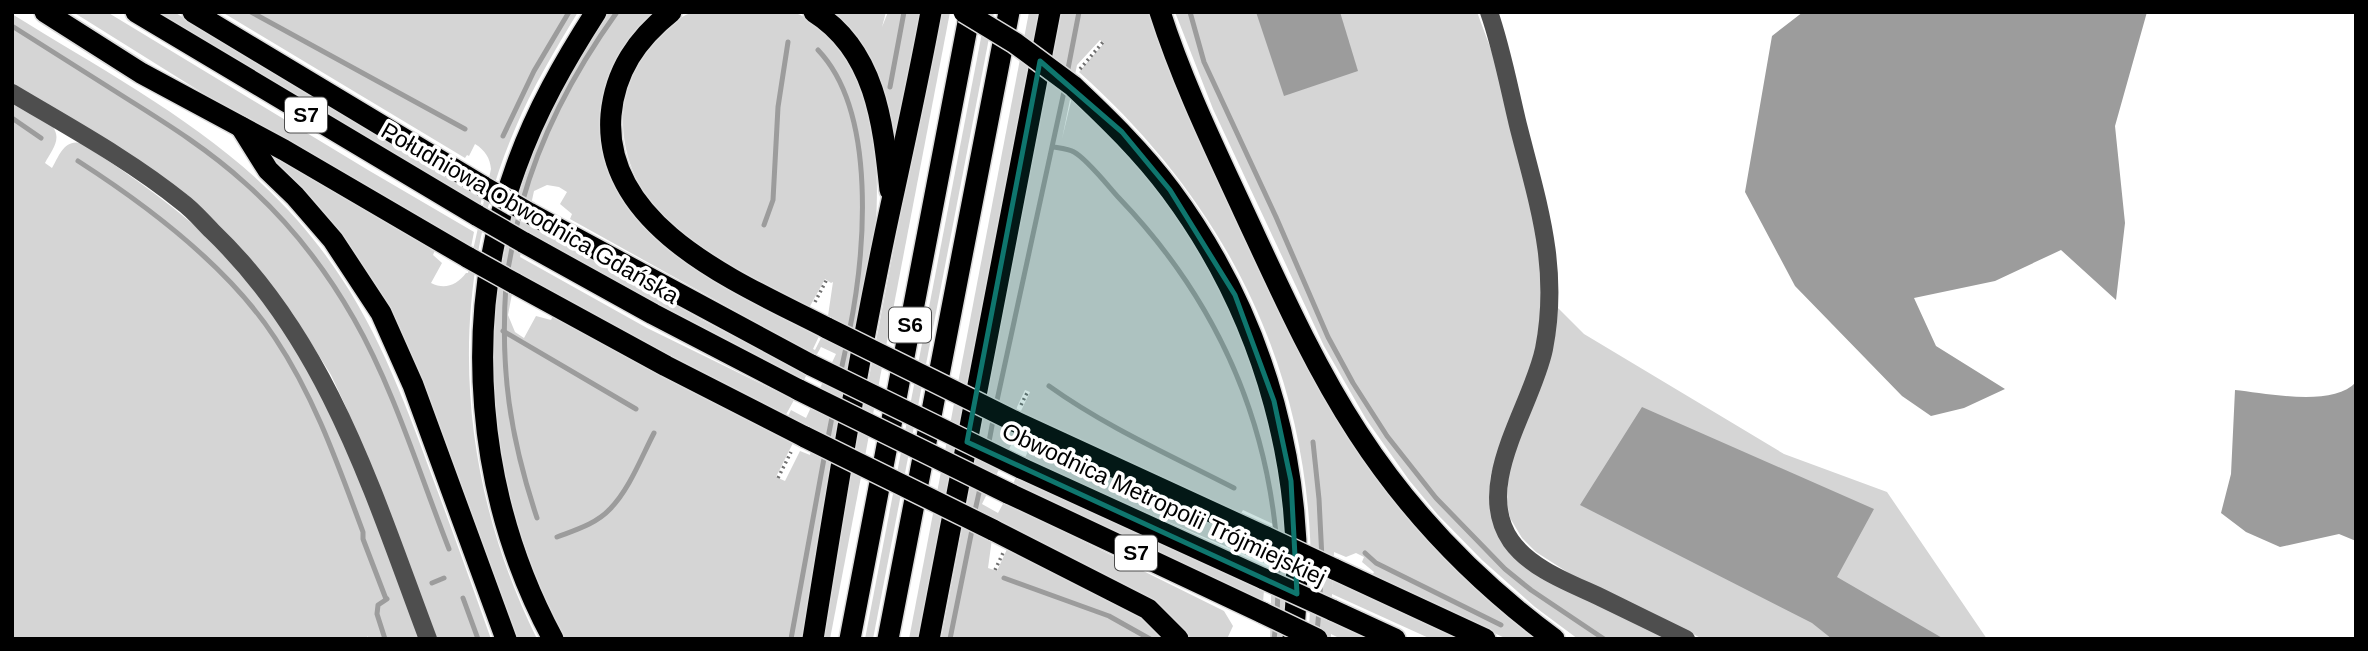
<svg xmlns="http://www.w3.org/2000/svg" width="2368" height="651" font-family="Arial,sans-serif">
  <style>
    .green { fill: #d5d5d5; fill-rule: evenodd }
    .water { fill: #9c9c9c }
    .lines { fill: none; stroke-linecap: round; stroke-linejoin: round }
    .stream { stroke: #9c9c9c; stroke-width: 5 }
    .highway-casing { stroke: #dbdbdb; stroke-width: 24 }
    .path { stroke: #707070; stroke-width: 3.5; stroke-dasharray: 2 3.5; stroke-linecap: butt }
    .minor { stroke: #4e4e4e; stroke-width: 18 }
    .highway { stroke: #000; stroke-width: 21 }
    .highway-bridge-casing { stroke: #dbdbdb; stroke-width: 24; stroke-linecap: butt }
    .highway-bridge { stroke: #000; stroke-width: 21 }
    .marked { fill: #0f766e; fill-opacity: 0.2; stroke: #0f766e; stroke-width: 5; stroke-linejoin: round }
    .labels { text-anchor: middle; stroke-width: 7; stroke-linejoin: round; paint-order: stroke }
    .shield { fill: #fff; stroke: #4c4c4c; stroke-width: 2 }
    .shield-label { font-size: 21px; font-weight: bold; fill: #000 }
    .street-label { font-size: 23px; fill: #000; stroke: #fff }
  </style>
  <rect width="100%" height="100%" fill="#fff"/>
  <g class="green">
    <path d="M73,12h34l261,158 106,62 -4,20 -253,-150z"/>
    <path d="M155,12h19l308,185 -2,10z"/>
    <path d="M222,12h356c-23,38 -46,76 -63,117 -71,165 -57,351 22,510h-19l-98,-265 -25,-56 -15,-27 -38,-56 -67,-75 2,-2 158,92 -2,5 9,8 -11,20c14,7 26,2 35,-10h2l23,-104c-1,-11 -6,-19 -16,-25l-6,12 -2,-1 -2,3z"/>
    <path d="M607,12h52l-46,63 18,130 190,127 -8,17 2,1 7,-14h3l8,-54 -2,1 -6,-4 -16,29c-52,-27 -111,-52 -151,-97 -44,-49 -49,-125 -1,-173 10,-9 21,-21 34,-25 14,-5 43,-1 59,-1 13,0 29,-2 42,0 11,2 23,13 31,20 55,46 56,128 53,193l-73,414h-238c-112,-214 -89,-428 42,-627zM547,185l12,2 8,5 -7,12 12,10 -2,5 246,137 5,-9 15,7 -30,64 -15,-8 -4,8 28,14 -5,23 -10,-4 -15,30 -9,-4 17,-34 -240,-127 -2,4 -15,-4 -12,22 -9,-6 -7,-17 7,-37 268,142 11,-20 -147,-72 -127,-71 5,-25 278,150 4,-8 -101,-52 -179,-99 7,-32z"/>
    <path d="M828,12h58l-4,15 6,-15h35l-26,137z"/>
    <path d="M939,12h11l-120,627h-11z"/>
    <path d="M986,12h8l-121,627h-8z"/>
    <path d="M1029,12h11l-120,627h-11z"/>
    <path d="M1061,12h88c25,74 58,145 91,215 36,78 71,158 121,230 48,70 109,129 176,182h-30l-135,-63 2,-4 -12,-10 2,-5 -8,-4 -10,4 -12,-5 -2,38 1,-15 138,64h-40l-99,-45 -1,28 39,17h-29l-10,-5v5h-23c20,-225 -61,-417 -229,-567l25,-29 -4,-3 -23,25 -15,74 10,-42 30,28 54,60 54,83 45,101 27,109 5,81 -4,80h-13l3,-115 -30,-14 -3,5 -220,-102 10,-21 -5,-2 -8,17 -4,23 252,113v20l-162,-69 -78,-36 4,-9 -16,-8 -31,63 16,9 6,-11 220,109 9,15 -6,13h-36l-22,-25 -28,-21 -147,-69 -6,44 9,3 11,-24 122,60 39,32h-228z"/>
    <path d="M1175,12h302l16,43 46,183 3,54 -5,60 -46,122c-3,24 -2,44 10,66l172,99h-95l-43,-32 -53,-47 -44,-45 -29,-35 -43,-61 -42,-73 -111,-237z"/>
    <path d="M12,14c82,51 181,104 250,170 93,87 129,179 171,295 20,53 39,107 58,160h-54l-91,-232 -15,-32 -38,-61 -40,-52 -32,-33 -103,-81 -106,-64z"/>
    <path d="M12,102l40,24c11,13 -1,25 -7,37l7,5c7,-12 12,-29 29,-25 51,33 100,67 143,110 100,102 146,255 196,386h-51l-2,-3v3h-355z"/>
    <path d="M1556,306l28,28 200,120 103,38 100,147h-284l-128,-62 -39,-25 -14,-14 -12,-20 -3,-15 2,-33z"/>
    <path d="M1016,477l248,113 -1,12 -250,-118z"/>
  </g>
  <g class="water">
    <path d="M1256,12h84l18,59 -74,25z"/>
    <path d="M1803,12h344l-32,114 10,97 -9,77 -55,-50 -66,31 -81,17 22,48 69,43 -41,19 -33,8 -29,-20 -107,-110 -50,-94 27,-156z"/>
    <path d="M2356,382v159l-17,-7 -59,13 -34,-15 -25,-19 10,-39 4,-84c31,3 98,18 121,-8z"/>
    <path d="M1642,407l232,102 -37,68 107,62h-112l-20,-16 -232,-118z"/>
  </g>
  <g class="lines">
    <g class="stream">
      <path d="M251,12l214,117"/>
      <path d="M1190,12l14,50 72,155 52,120 25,46 34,53 49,62 69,71 26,21 73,49"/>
      <path d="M12,26c39,25 78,49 117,74 40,25 81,51 116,83 44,39 80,85 109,136 39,68 66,156 95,230"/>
      <path d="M818,50c60,63 47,204 31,283"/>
      <path d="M1067,74l12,-62"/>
      <path d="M890,87l14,-75"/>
      <path d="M12,118l29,20"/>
      <path d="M503,136l31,-65 35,-59"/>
      <path d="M1054,147c6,1 15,2 20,5 13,7 34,34 45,46 91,95 144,205 157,336"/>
      <path d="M78,161c70,45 151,106 197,177 40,60 63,127 88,194v7l23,60"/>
      <path d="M522,203c19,-69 54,-134 95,-191"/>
      <path d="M764,225l9,-25 5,-93 10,-65"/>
      <path d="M515,233l5,-21"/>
      <path d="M507,274l6,-31"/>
      <path d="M506,284c-6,86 4,153 31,234"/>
      <path d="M503,331l133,78"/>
      <path d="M840,375l7,-32"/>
      <path d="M1049,386c57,41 123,70 185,102"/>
      <path d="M996,405l69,-318"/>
      <path d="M1313,442l6,57 3,60"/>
      <path d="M827,443l6,-31"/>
      <path d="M988,447l6,-32"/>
      <path d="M974,515l7,-31"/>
      <path d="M557,537c18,-7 39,-13 53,-28 19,-19 31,-51 44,-76"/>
      <path d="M1277,548l1,32"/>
      <path d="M1365,553l11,10 125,62"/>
      <path d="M1004,578l105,38 41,23"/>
      <path d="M432,583l12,-5"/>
      <path d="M1320,597l1,-28"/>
      <path d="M463,598l15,41"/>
      <path d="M1277,615l1,-25"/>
      <path d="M1317,632l2,-21"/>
      <path d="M385,639l-8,-25 1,-9 9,-6"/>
      <path d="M791,639l34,-186"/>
      <path d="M950,639l23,-114"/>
      <path d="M1274,639l2,-15"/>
    </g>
    <g class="highway-casing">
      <g id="highway">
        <path d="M45,12l96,61 143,77 185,108"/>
        <path d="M136,12l342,204"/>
        <path d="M193,12l291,175"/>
        <path d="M671,12c-34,27 -56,59 -60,103 -9,114 133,170 216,213"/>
        <path d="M814,12c62,39 69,112 76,178"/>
        <path d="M1160,12c22,69 54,135 84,200 35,75 69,152 114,221 52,80 119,149 196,206"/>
        <path d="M1073,86c35,33 69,66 98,105 95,128 139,289 122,448"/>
        <path d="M241,127l27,43 27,26 38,44 48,73 32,72 93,254"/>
        <path d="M529,213l282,152"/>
        <path d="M523,242l130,72 146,76"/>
        <path d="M514,283l152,83 139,71"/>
        <path d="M1014,421l252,116"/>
        <path d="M1021,468l243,111"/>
        <path d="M1008,493l255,120"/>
        <path d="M993,530l155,79 30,30"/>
        <path d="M1334,569l151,70"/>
        <path d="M1332,610l63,29"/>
        <path d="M553,639c-77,-143 -93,-319 -37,-472 20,-56 48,-105 80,-155"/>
        <path d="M813,639c23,-145 47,-291 78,-434 14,-64 28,-128 40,-193"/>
        <path d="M850,639l120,-627"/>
        <path d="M888,639l121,-627"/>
        <path d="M929,639l121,-627"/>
      </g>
    </g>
    <g class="path">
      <path d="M1080,69l23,-27"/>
      <path d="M815,302l12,-23"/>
      <path d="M1021,405l7,-14"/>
      <path d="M778,478l13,-26"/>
      <path d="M995,570l8,-17"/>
    </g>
    <g class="minor">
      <path d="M1489,12c13,37 20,76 29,113 20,79 42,142 26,224 -12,58 -72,136 -33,192 20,28 59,42 89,56 29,14 57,28 86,42"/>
      <path d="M12,93c57,34 118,67 170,109 11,8 20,19 30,29 116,111 161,262 216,408"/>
    </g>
    <use href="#highway" class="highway"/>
    <g class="highway-bridge-casing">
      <g id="highway-bridge">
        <path d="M964,12l51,31 58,43"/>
        <path d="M484,187l45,26"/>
        <path d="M478,216l45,26"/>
        <path d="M469,258l45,25"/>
        <path d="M827,328l187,93"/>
        <path d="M811,365l210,103"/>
        <path d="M799,390l209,103"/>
        <path d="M805,437l188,93"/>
        <path d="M1266,537l68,32"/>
        <path d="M1264,579l68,31"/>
        <path d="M1263,613l54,26"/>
      </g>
    </g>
    <use href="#highway-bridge" class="highway-bridge"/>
  </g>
  <path class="marked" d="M1040,61l82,71 48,58 65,105 39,106 17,80 6,113 -330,-152z"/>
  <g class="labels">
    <g class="shield">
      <rect x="285" y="97.5" width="42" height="35" rx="5"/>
      <rect x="889" y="307.5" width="42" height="35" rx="5"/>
      <rect x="1115" y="535.5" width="42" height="35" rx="5"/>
    </g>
    <g class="shield-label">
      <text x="306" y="122">S7</text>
      <text x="910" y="332">S6</text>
      <text x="1136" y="560">S7</text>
    </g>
    <g class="street-label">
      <text transform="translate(530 213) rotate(30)" y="8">Południowa Obwodnica Gdańska</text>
      <text transform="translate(1164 504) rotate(25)" y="8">Obwodnica Metropolii Trójmiejskiej</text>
    </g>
  </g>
  <rect width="2368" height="651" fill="none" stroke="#000000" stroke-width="28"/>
</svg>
